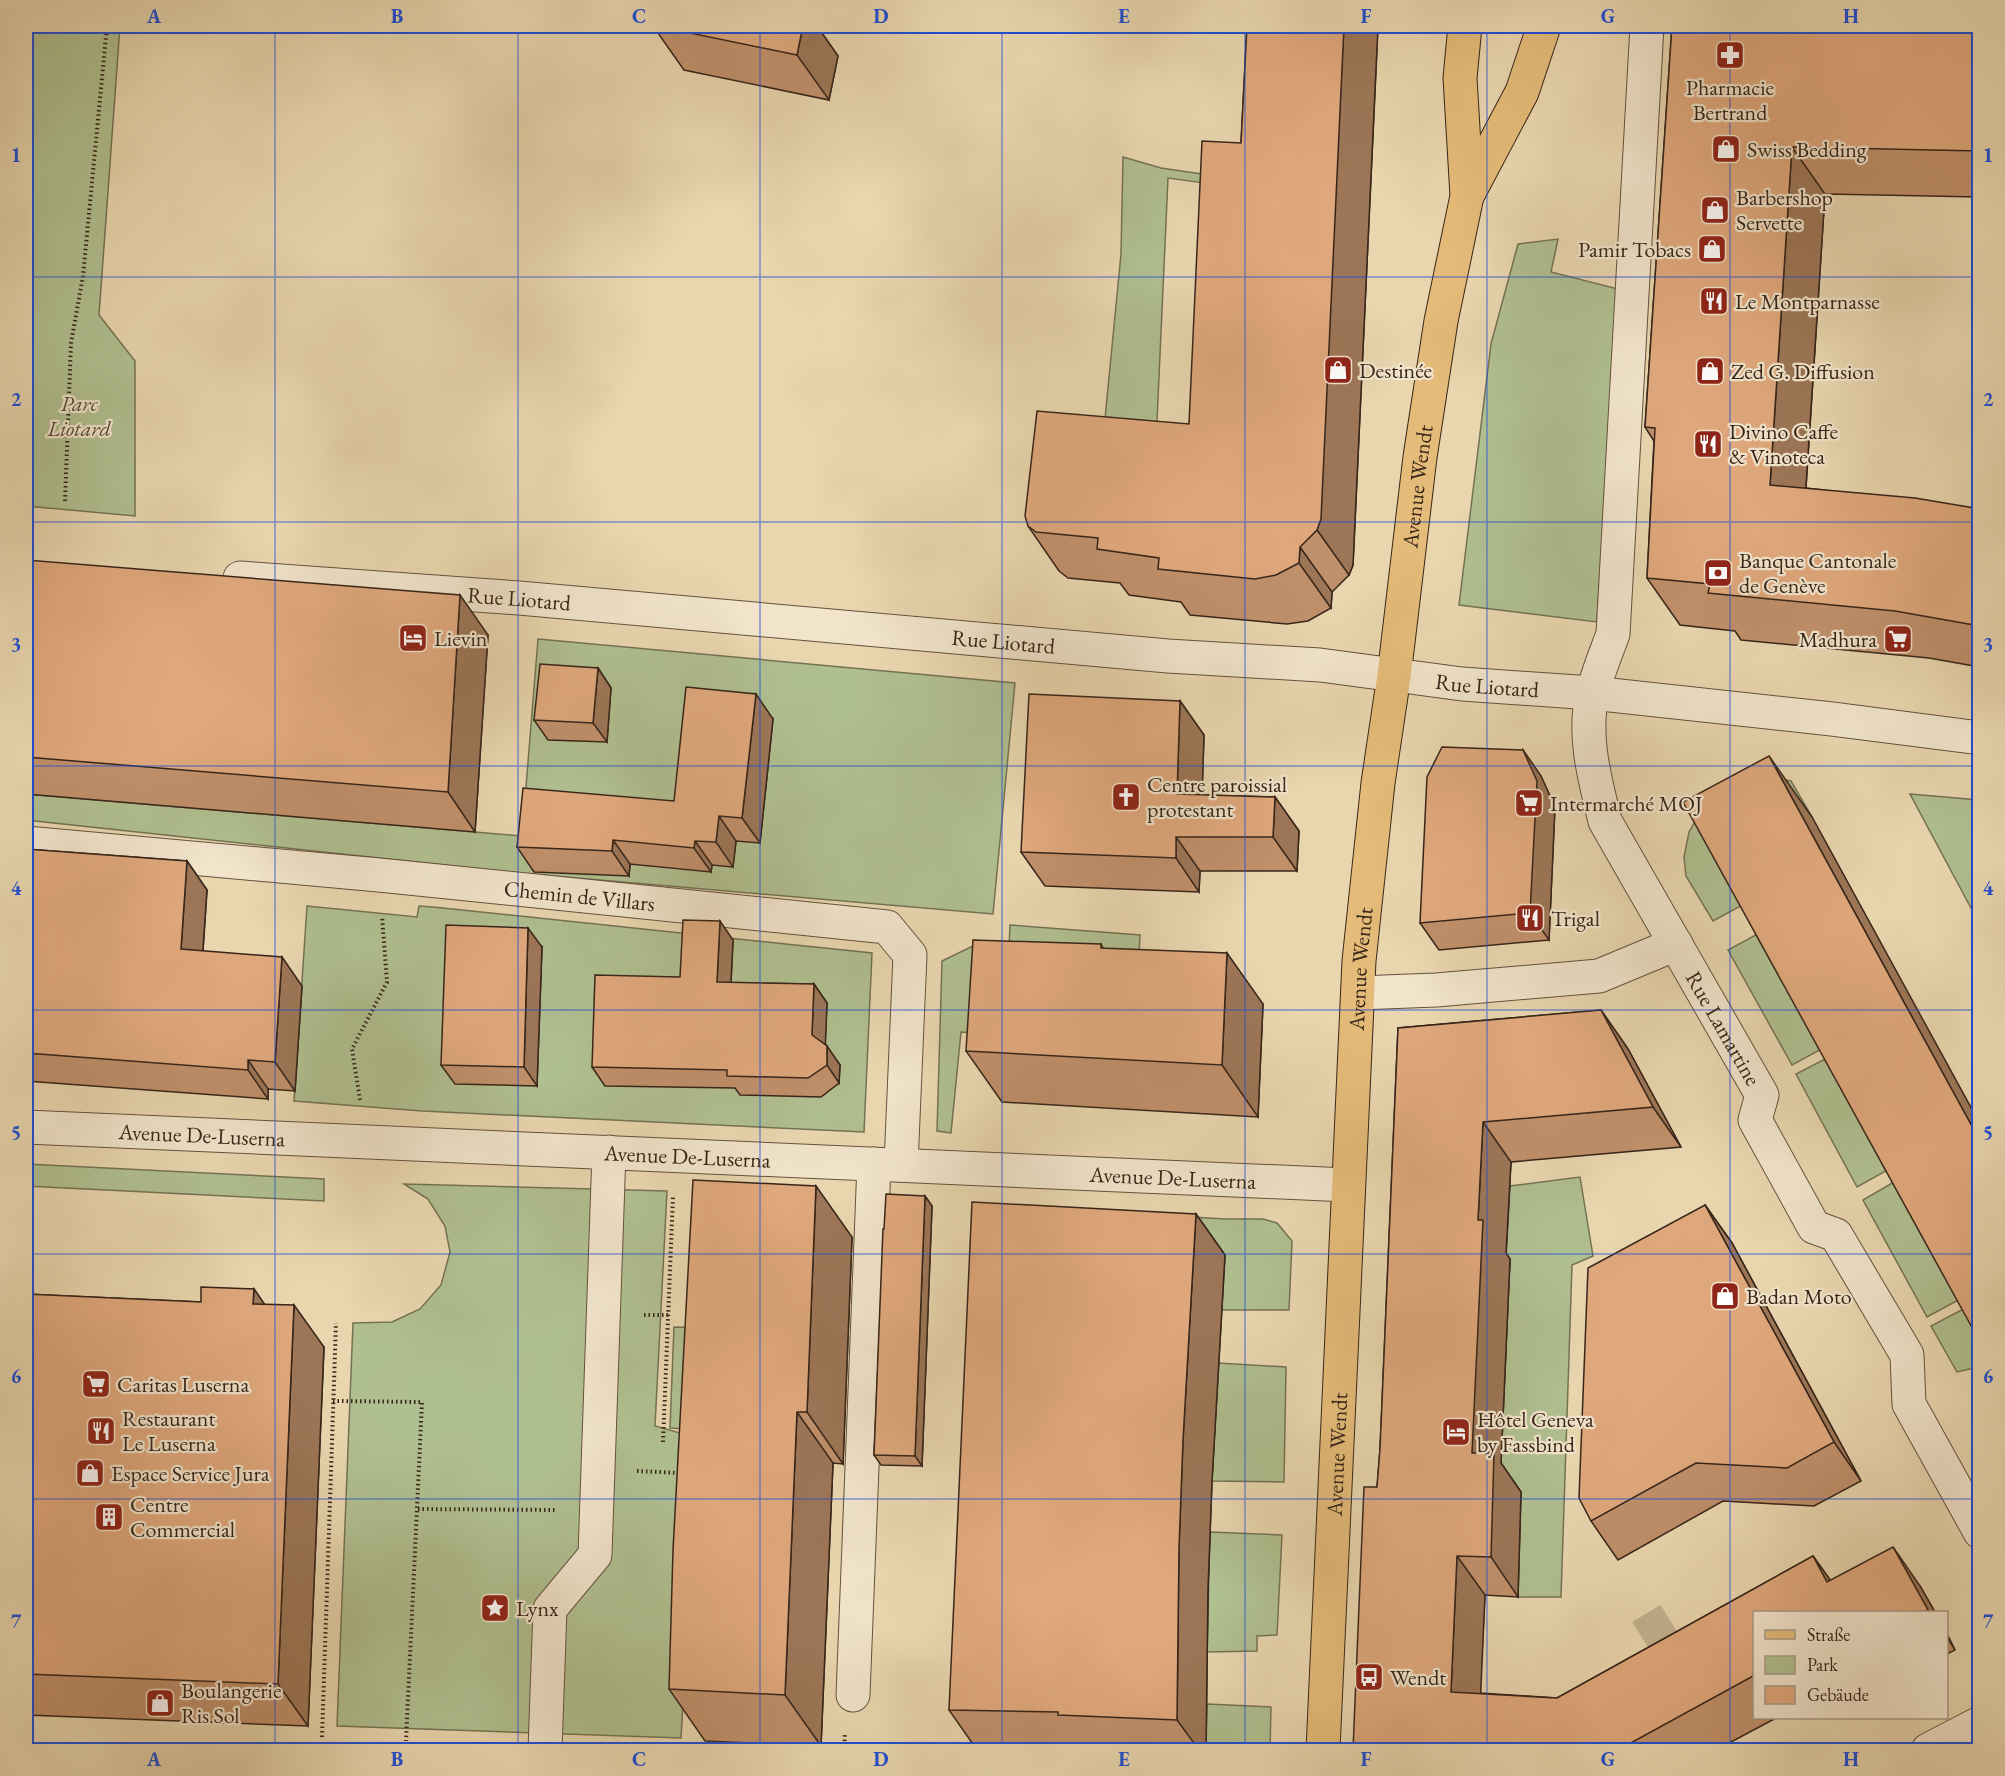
<svg xmlns="http://www.w3.org/2000/svg" width="2005" height="1776" font-family="'EB Garamond',serif">
  <style>
    .green { fill: #b0bf90; stroke: #747254; stroke-width: 1.5 }
    .lines { fill: none; stroke-linecap: round; stroke-linejoin: round }
    .minor-tunnel { stroke: #c5b391; stroke-width: 33; stroke-dasharray: 33 16; stroke-linecap: butt }
    .minor-casing { stroke: #64513e; stroke-width: 35 }
    .major-casing { stroke: #372519; stroke-width: 35 }
    .path { stroke: #372519; stroke-width: 4; stroke-dasharray: 1.5 3; stroke-linecap: butt }
    .minor { stroke: #f1e4cb; stroke-width: 33 }
    .major { stroke: #e4bb78; stroke-width: 33 }
    .wall { fill: #c0906b; stroke: #372519; stroke-width: 1.5 }
    .shaded-wall { fill: #9c7657; stroke: #372519; stroke-width: 1.5 }
    .building { fill: #dfa87c; stroke: #372519; stroke-width: 1.5 }
    .grid { fill: none; stroke: #1d4ed8; stroke-width: 1.5; stroke-opacity: 0.55 }
    .labels { text-anchor: middle; stroke-width: 4.5; stroke-linejoin: round; paint-order: stroke }
    .poi-label { font-size: 22px; fill: #372519; stroke: #f1e4cb; text-anchor: start }
    .park-label { font-size: 22px; font-style: italic; fill: #554c37; stroke: #f1e4cb }
    .street-label { font-size: 22px; fill: #372519; stroke: #f1e4cb }
    .neatline { fill: none; stroke: #1d4ed8; stroke-width: 2 }
    .grid-label { font-size: 20px; text-anchor: middle; font-weight: bold; fill: #1d4ed8 }
  </style>
  <rect width="100%" height="100%" fill="#e9d6af"/>
  <filter id="stains"><feTurbulence type="fractalNoise" baseFrequency=".00333" numOctaves="4"/><feColorMatrix values="0 0 0 0 .2 0 0 0 0 .09 0 0 0 0 .02 0 0 0 .5 -.17"/></filter>
  <radialGradient id="worn" r=".72"><stop offset=".6" stop-color="#630" stop-opacity="0"/><stop offset="1" stop-color="#630" stop-opacity=".3"/></radialGradient>
  <g class="green">
    <path d="M26,26h94l-21,289 36,46v155l-109,-10z"/>
    <path d="M1123,157l38,11 74,11 -1,8 -66,-9 -13,287 -54,-5 20,-206z"/>
    <path d="M1558,239l-7,33 67,17 -21,333 -138,-17 32,-261 27,-100z"/>
    <path d="M538,639l477,44 -22,231 -474,-41 -493,-53v-26l496,42z"/>
    <path d="M1770,777l21,4 21,36 -64,85 -35,19 -27,-45 -2,-19 5,-25 15,-26z"/>
    <path d="M1910,794l69,6v123z"/>
    <path d="M307,906l110,11 2,-11 14,1 439,46 -8,179 -442,-21 -128,-10z"/>
    <path d="M1010,925l130,10 -3,61 -131,39 -45,-3 -10,101 -14,-2 5,-170 37,-18 30,5z"/>
    <path d="M1763,931l64,115 -35,19 -64,-115z"/>
    <path d="M1831,1056l62,111 -36,20 -61,-113z"/>
    <path d="M26,1164l298,15v22l-298,-15z"/>
    <path d="M1580,1177l13,79 -21,9 -11,332h-43l-19,-105 11,-232 -4,-1 4,-73z"/>
    <path d="M1899,1179l65,118 -37,20 -64,-117z"/>
    <path d="M404,1184l263,7 -12,235 43,12 -17,300 -344,-12 16,-403 39,-1 28,-13 21,-24 9,-33 -5,-26 -17,-27z"/>
    <path d="M1102,1212l124,7h37l14,4 15,18 -3,69h-68z"/>
    <path d="M1969,1306l10,19v42l-22,5 -26,-46z"/>
    <path d="M674,1327l49,1 -5,103 -48,-3z"/>
    <path d="M1218,1363l68,4 -2,115 -72,-1z"/>
    <path d="M1210,1532l72,3 -5,100 -20,1v15l-50,1z"/>
    <path d="M1207,1704l64,3 -1,43h-64z"/>
  </g>
  <g class="lines">
    <path class="minor-tunnel" d="M1641,1636l31,-19"/>
    <g class="minor-casing">
      <g id="minor">
        <path id="s1" d="M1647,26l-34,608c-7,19 -15,38 -20,58 -11,42 2,88 12,129l157,274 -7,25 59,107 22,8 71,120 2,49 71,128"/>
        <path id="s2" d="M240,578l279,20 649,58 152,9 142,19 130,9 240,26 148,19"/>
        <path id="s3" d="M26,843l353,32 508,52 23,28 -9,210"/>
        <path d="M1358,993l78,-3 163,-14 77,-32"/>
        <path id="s4" d="M26,1127l1322,58"/>
        <path d="M853,1695l21,-531"/>
        <path d="M545,1750l5,-141 45,-54 14,-403"/>
        <path d="M1928,1750l52,-27"/>
      </g>
    </g>
    <g class="major-casing">
      <g id="major">
        <path d="M1467,196l55,-104 22,-66"/>
        <path id="s5" d="M1323,1750l36,-789 19,-178 16,-107 26,-219 21,-136 26,-125 -7,-118 5,-52"/>
      </g>
    </g>
    <g class="path">
      <path d="M65,501l6,-158 12,-67 24,-250"/>
      <path d="M360,1100l-8,-51 35,-67 -5,-66"/>
      <path d="M644,1315h24"/>
      <path d="M333,1401l89,1 -16,339"/>
      <path d="M663,1442l10,-246"/>
      <path d="M637,1471l44,2"/>
      <path d="M418,1509l139,1"/>
      <path d="M322,1737l14,-414"/>
      <path d="M844,1750l1,-17"/>
    </g>
    <use href="#minor" class="minor"/>
    <use href="#major" class="major"/>
  </g>
  <g class="wall">
    <path d="M653,26h164l21,30 -9,44 -145,-30z"/>
    <path d="M1247,26h131l-25,539 -4,10 -17,17 -1,16 -23,13 -21,3 -97,-9 -9,-13 -52,-7 -9,-12 -52,-5 -9,-7 -31,-45 161,-102 52,-281z"/>
    <path d="M1672,26h308v171l-155,-3 -19,294 174,21v158l-51,-9 -188,-18 -6,-9 -55,-6 -33,-47 7,-137 -9,-14z"/>
    <path d="M26,560l462,75 -13,197 -449,-38z"/>
    <path d="M598,668l13,20 -4,54 -59,-2 -14,-20z"/>
    <path d="M1180,701l24,34 -2,60 73,2 24,34 -2,40h-97l-1,21 -154,-6 -24,-34z"/>
    <path d="M773,719l-13,124 -24,-2 -3,26 -21,-2 -1,7 -81,-8 -1,12 -95,-4 -17,-25 157,-46z"/>
    <path d="M1523,750l18,26 14,31 -6,133 -110,10 -19,-27z"/>
    <path d="M26,849l161,12 20,29 -4,61 99,35 -7,105 -27,-2v10l-242,-18z"/>
    <path d="M733,940l-2,43 83,1 13,19 -2,42 15,20 -1,18 -18,14 -81,-2 -5,-7 -130,-2 -13,-19 88,-90z"/>
    <path d="M1101,944l2,4 160,56 -5,113 -256,-15 -36,-51z"/>
    <path d="M542,947l-5,139 -82,-2 -14,-19z"/>
    <path d="M1601,1010l27,39 53,98 -170,15 -5,91 4,6 -9,204 20,29 -3,105 -33,-2 -5,98 77,5 256,-142 17,24 90,6 15,26h-180v106h21l-60,32h-363l24,-263 3,-38 18,-421z"/>
    <path d="M925,1196l7,10 -10,260 -41,-1 -7,-10 10,-226z"/>
    <path d="M1705,1205l27,38 129,238 -47,25 -91,-5 -105,59 -27,-39z"/>
    <path d="M1196,1214l29,41 -13,226 -4,108 -2,161h-229l-28,-40z"/>
    <path d="M852,1237l-9,227 -10,-1 -12,283 -116,-5 -36,-52z"/>
    <path d="M254,1289l10,15 60,43 -16,379 -282,-11v-421l175,8z"/>
    <path d="M1947,1634l8,16 -8,4z"/>
  </g>
  <g class="shaded-wall">
    <path d="M803,26h14l21,30 -9,44 -32,-45z"/>
    <path d="M1344,26h34l-25,539 -4,10 -32,-45z"/>
    <path d="M1792,147l33,47 -22,338 -33,-47z"/>
    <path d="M1300,547l32,45 -1,16 -32,-45z"/>
    <path d="M460,595l28,40 -13,197 -27,-40z"/>
    <path d="M598,668l13,20 -4,54 -14,-19z"/>
    <path d="M756,694l17,25 -13,124 -18,-25z"/>
    <path d="M1180,701l24,34 -3,93 -24,-34z"/>
    <path d="M1523,750l18,26 14,31 -6,133 -19,-27z"/>
    <path d="M1769,756l43,61 168,307v17z"/>
    <path d="M1275,797l24,34 -2,40 -24,-34z"/>
    <path d="M719,816l17,25 -3,26 -17,-25z"/>
    <path d="M1176,837l24,34 -1,21 -23,-34z"/>
    <path d="M613,840l17,24 -1,12 -17,-25z"/>
    <path d="M695,841l17,24 -1,7 -17,-24z"/>
    <path d="M187,861l20,29 -6,88 -20,-29z"/>
    <path d="M720,921l13,19 -3,61 -13,-19z"/>
    <path d="M528,928l14,19 -5,139 -13,-19z"/>
    <path d="M1227,953l36,51 -5,113 -36,-52z"/>
    <path d="M282,957l20,29 -7,105 -20,-29z"/>
    <path d="M814,984l13,19 -2,51 -13,-19z"/>
    <path d="M1601,1010l27,39 53,98 -28,-40z"/>
    <path d="M827,1046l13,19 -1,18 -12,-18z"/>
    <path d="M248,1060l20,29v10l-20,-29z"/>
    <path d="M1483,1122l28,40 -5,91 4,6 -9,204 20,29 -3,105 -27,-40 -19,-104 6,-233z"/>
    <path d="M816,1186l36,51 -9,227 -36,-52z"/>
    <path d="M925,1196l7,10 -10,260 -7,-10z"/>
    <path d="M1705,1205l27,38 129,238 -27,-39z"/>
    <path d="M1196,1214l29,41 -13,226 -4,108 -2,161h-7l-22,-30 2,-172 4,-108z"/>
    <path d="M254,1289l29,42 -30,-27z"/>
    <path d="M294,1305l30,42 -16,379 -30,-42z"/>
    <path d="M797,1412l36,51 -12,283 -36,-51z"/>
    <path d="M1893,1547l27,39 15,26h-6l-1,-2z"/>
    <path d="M1457,1556l28,39 -6,136 -28,-39z"/>
    <path d="M1813,1556l28,39 -14,-13z"/>
    <path d="M1947,1634l8,16 -8,-13z"/>
  </g>
  <g class="building">
    <path d="M656,26h147l-6,29z"/>
    <path d="M1247,26h97l-23,493 -4,11 -17,17 -1,16 -23,12 -21,4 -97,-10 1,-11 -62,-9 1,-11 -62,-6 -8,-6 -3,-10 12,-105 152,13 13,-283 39,2z"/>
    <path d="M1672,26h308v125l-188,-4 -22,338 145,13 65,11v117l-85,-15 -187,-18 2,-9 -63,-6 8,-150 -10,-1z"/>
    <path d="M26,560l434,35 -12,197 -422,-35z"/>
    <path d="M540,664l58,4 -5,55 -59,-3z"/>
    <path d="M686,687l70,7 -14,124 -23,-2 -3,26 -21,-1 -1,7 -81,-8 -1,11 -95,-4 6,-59 151,13z"/>
    <path d="M1029,694l151,7 -3,93 98,3 -2,40h-97v21l-155,-6z"/>
    <path d="M1442,747l81,3 14,31 -7,132 -110,10 7,-146z"/>
    <path d="M1769,756l211,385v201l-297,-540z"/>
    <path d="M26,849l161,12 -6,88 101,8 -7,105 -27,-2v10l-222,-17z"/>
    <path d="M683,920l37,1 -3,61 97,2 -2,51 15,11v19l-19,13 -81,-2v-6l-135,-3 3,-92 85,2z"/>
    <path d="M446,925l82,3 -4,139 -83,-2z"/>
    <path d="M973,940l128,4v4l126,5 -5,112 -256,-14z"/>
    <path d="M1601,1010l52,97 -170,15 -5,98h5l-11,233h22l-3,104 -34,-1 -6,136 106,6 256,-142 14,26 66,-35 35,63 -4,2h-169v63l-137,75h-265l11,-263h13l3,-38 18,-421z"/>
    <path d="M693,1180l123,6 -9,226h-10l-12,283 -116,-6 4,-139z"/>
    <path d="M886,1194l39,2 -10,260 -41,-1 9,-226h1z"/>
    <path d="M972,1202l224,12 -13,226 -4,108 -2,172 -119,-5v-3l-109,-2z"/>
    <path d="M1705,1205l129,237 -47,26 -91,-5 -105,58 -12,-23 9,-230z"/>
    <path d="M201,1287l53,2 -1,15 41,1 -16,379 -252,-10v-380l175,8z"/>
  </g>
  <path class="grid" d="M275,26v1724M518,26v1724M760,26v1724M1002,26v1724M1245,26v1724M1487,26v1724M1730,26v1724M26,277h1954M26,522h1954M26,766h1954M26,1010h1954M26,1254h1954M26,1499h1954"/>
  <defs>
    <g id="pharmacy-square" transform="scale(1.5)"><rect x="-9" y="-9" width="18" height="18" rx="4" fill="#8f2418" stroke="#f1e4cb"/><path d="M-2-6h4v4h4v4h-4v4h-4v-4h-4v-4h4Z" fill="#fff"/></g>
    <g id="shop-square" transform="scale(1.5)"><rect x="-9" y="-9" width="18" height="18" rx="4" fill="#8f2418" stroke="#f1e4cb"/><path d="M-5-2.5h2.3a2.7 3.5 0 0 1 5.4 0H5L5.5 6h-11ZM-1.5-2.5h3a1.5 2.3 0 0 0-3 0Z" fill="#fff"/></g>
    <g id="restaurant-square" transform="scale(1.5)"><rect x="-9" y="-9" width="18" height="18" rx="4" fill="#8f2418" stroke="#f1e4cb"/><path d="M-5-6h1v4h1v-4h1v4h1v-4h1v5L-1.5 .5V6h-2V.5L-5-1ZM5-6V6H3V1.5H1.5Q1.5-4 5-6Z" fill="#fff"/></g>
    <g id="bank-square" transform="scale(1.5)"><rect x="-9" y="-9" width="18" height="18" rx="4" fill="#8f2418" stroke="#f1e4cb"/><path d="M-6-4H6V4H-6ZM0-2.3a2.3 2.3 0 1 0 0 4.6a2.3 2.3 0 1 0 0-4.6Z" fill="#fff"/></g>
    <g id="hotel-square" transform="scale(1.5)"><rect x="-9" y="-9" width="18" height="18" rx="4" fill="#8f2418" stroke="#f1e4cb"/><path d="M-6-4.5h1.5V1H6V5H4.5V3h-9V5H-6ZM-4 0a1.8 1.8 0 1 1 3.6 0ZM.5 0V-2.5h3Q6-2.5 6 0Z" fill="#fff"/></g>
    <g id="supermarket-square" transform="scale(1.5)"><rect x="-9" y="-9" width="18" height="18" rx="4" fill="#8f2418" stroke="#f1e4cb"/><path d="M-6-5.5h2.5l.6 2H6L4.5 2H-2.5L-4.4-4H-6ZM-1.5 3.2a1.3 1.3 0 1 0 .1 0ZM3 3.2a1.3 1.3 0 1 0 .1 0Z" fill="#fff"/></g>
    <g id="church-square" transform="scale(1.5)"><rect x="-9" y="-9" width="18" height="18" rx="4" fill="#8f2418" stroke="#f1e4cb"/><path d="M-1.2-6h2.4v3.5h3.3v2.4h-3.3V6h-2.4V-.1h-3.3v-2.4h3.3Z" fill="#fff"/></g>
    <g id="building-square" transform="scale(1.5)"><rect x="-9" y="-9" width="18" height="18" rx="4" fill="#8f2418" stroke="#f1e4cb"/><path d="M-4-6H4V6H1V3H-1V6H-4ZM-2.5-4.3h1.7v1.8h-1.7ZM.8-4.3h1.7v1.8H.8ZM-2.5-1h1.7V.8h-1.7ZM.8-1h1.7V.8H.8Z" fill="#fff"/></g>
    <g id="sight-square" transform="scale(1.5)"><rect x="-9" y="-9" width="18" height="18" rx="4" fill="#8f2418" stroke="#f1e4cb"/><path d="M0-6L1.8-2.2L6-1.7L2.9 1.2L3.7 5.4L0 3.3L-3.7 5.4L-2.9 1.2L-6-1.7L-1.8-2.2Z" fill="#fff"/></g>
    <g id="bus-square" transform="scale(1.5)"><rect x="-9" y="-9" width="18" height="18" rx="4" fill="#8f2418" stroke="#f1e4cb"/><path d="M-5-6H5V4H4V6H2V4H-2V6H-4V4H-5ZM-3.5-4V0h7V-4ZM-3.5 1.2v1.5H-2V1.2ZM2 1.2v1.5H3.5V1.2Z" fill="#fff"/></g>
  </defs>
  <g fill-rule="evenodd">
    <use href="#pharmacy-square" x="1730" y="55"/>
    <use href="#shop-square" x="1726" y="149"/>
    <use href="#shop-square" x="1715" y="210"/>
    <use href="#shop-square" x="1712" y="249"/>
    <use href="#restaurant-square" x="1714" y="301"/>
    <use href="#shop-square" x="1338" y="370"/>
    <use href="#shop-square" x="1710" y="371"/>
    <use href="#restaurant-square" x="1708" y="444"/>
    <use href="#bank-square" x="1718" y="573"/>
    <use href="#hotel-square" x="413" y="638"/>
    <use href="#supermarket-square" x="1898" y="639"/>
    <use href="#church-square" x="1126" y="797"/>
    <use href="#supermarket-square" x="1529" y="803"/>
    <use href="#restaurant-square" x="1530" y="918"/>
    <use href="#shop-square" x="1725" y="1296"/>
    <use href="#supermarket-square" x="96" y="1384"/>
    <use href="#restaurant-square" x="101" y="1431"/>
    <use href="#hotel-square" x="1456" y="1432"/>
    <use href="#shop-square" x="90" y="1473"/>
    <use href="#building-square" x="109" y="1517"/>
    <use href="#sight-square" x="495" y="1608"/>
    <use href="#bus-square" x="1369" y="1677"/>
    <use href="#shop-square" x="160" y="1703"/>
  </g>
  <g class="labels">
    <g class="poi-label">
      <text x="1730" y="95" text-anchor="middle">Pharmacie<tspan x="1730" dy="25">Bertrand</tspan></text>
      <text x="1747" y="157">Swiss Bedding</text>
      <text x="1736" y="205">Barbershop<tspan x="1736" dy="25">Servette</tspan></text>
      <text x="1691" y="257" text-anchor="end">Pamir Tobacs</text>
      <text x="1735" y="309">Le Montparnasse</text>
      <text x="1359" y="378">Destinée</text>
      <text x="1731" y="379">Zed G. Diffusion</text>
      <text x="1729" y="439">Divino Caffe<tspan x="1729" dy="25">&amp; Vinoteca</tspan></text>
      <text x="1739" y="568">Banque Cantonale<tspan x="1739" dy="25">de Genève</tspan></text>
      <text x="434" y="646">Lievin</text>
      <text x="1877" y="647" text-anchor="end">Madhura</text>
      <text x="1147" y="792">Centre paroissial<tspan x="1147" dy="25">protestant</tspan></text>
      <text x="1550" y="811">Intermarché MOJ</text>
      <text x="1551" y="926">Trigal</text>
      <text x="1746" y="1304">Badan Moto</text>
      <text x="117" y="1392">Caritas Luserna</text>
      <text x="122" y="1426">Restaurant<tspan x="122" dy="25">Le Luserna</tspan></text>
      <text x="1477" y="1427">Hôtel Geneva<tspan x="1477" dy="25">by Fassbind</tspan></text>
      <text x="111" y="1481">Espace Service Jura</text>
      <text x="130" y="1512">Centre<tspan x="130" dy="25">Commercial</tspan></text>
      <text x="516" y="1616">Lynx</text>
      <text x="1390" y="1685">Wendt</text>
      <text x="181" y="1698">Boulangerie<tspan x="181" dy="25">Ris Sol</tspan></text>
    </g>
    <g class="park-label">
      <text x="79" y="411">Parc<tspan x="79" dy="25">Liotard</tspan></text>
    </g>
    <g class="street-label">
      <text dy="8" stroke="none"><textPath href="#s5" startOffset="1268">Avenue Wendt</textPath></text>
      <text dy="8" stroke="none"><textPath href="#s2" startOffset="280">Rue Liotard</textPath></text>
      <text dy="8" stroke="none"><textPath href="#s2" startOffset="766">Rue Liotard</textPath></text>
      <text dy="8" stroke="none"><textPath href="#s2" startOffset="1252">Rue Liotard</textPath></text>
      <text dy="8" stroke="none"><textPath href="#s3" startOffset="556">Chemin de Villars</textPath></text>
      <text dy="8" stroke="none"><textPath href="#s5" startOffset="782">Avenue Wendt</textPath></text>
      <text dy="8" stroke="none"><textPath href="#s1" startOffset="1040">Rue Lamartine</textPath></text>
      <text dy="8" stroke="none"><textPath href="#s4" startOffset="176">Avenue De-Luserna</textPath></text>
      <text dy="8" stroke="none"><textPath href="#s4" startOffset="662">Avenue De-Luserna</textPath></text>
      <text dy="8" stroke="none"><textPath href="#s4" startOffset="1148">Avenue De-Luserna</textPath></text>
      <text dy="8" stroke="none"><textPath href="#s5" startOffset="296">Avenue Wendt</textPath></text>
    </g>
  </g>
  <rect width="2005" height="1776" fill="none" stroke="#e9d6af" stroke-width="66"/>
  <rect x="1753" y="1611" width="195" height="108" fill="#f1e4cb" stroke="#a79884" stroke-width="1.5"/>
  <rect x="1765" y="1630" width="30" height="9" fill="#e4bb78" stroke="#a79884" stroke-width="1.5"/>
  <text x="1807" y="1641" font-size="18" fill="#372519">Straße</text>
  <rect x="1765" y="1656" width="30" height="18" fill="#b0bf90" stroke="#a79884" stroke-width="1.5"/>
  <text x="1807" y="1671" font-size="18" fill="#372519">Park</text>
  <rect x="1765" y="1686" width="30" height="18" fill="#dfa87c" stroke="#a79884" stroke-width="1.5"/>
  <text x="1807" y="1701" font-size="18" fill="#372519">Gebäude</text>
  <rect x="33" y="33" width="1939" height="1710" class="neatline"/>
  <g class="grid-label">
    <text x="154" y="23">A</text>
    <text x="397" y="23">B</text>
    <text x="639" y="23">C</text>
    <text x="881" y="23">D</text>
    <text x="1124" y="23">E</text>
    <text x="1366" y="23">F</text>
    <text x="1608" y="23">G</text>
    <text x="1851" y="23">H</text>
    <text x="16" y="162">1</text>
    <text x="1988" y="162">1</text>
    <text x="16" y="406">2</text>
    <text x="1988" y="406">2</text>
    <text x="16" y="651">3</text>
    <text x="1988" y="651">3</text>
    <text x="16" y="895">4</text>
    <text x="1988" y="895">4</text>
    <text x="16" y="1139">5</text>
    <text x="1988" y="1139">5</text>
    <text x="16" y="1383">6</text>
    <text x="1988" y="1383">6</text>
    <text x="16" y="1628">7</text>
    <text x="1988" y="1628">7</text>
    <text x="154" y="1766">A</text>
    <text x="397" y="1766">B</text>
    <text x="639" y="1766">C</text>
    <text x="881" y="1766">D</text>
    <text x="1124" y="1766">E</text>
    <text x="1366" y="1766">F</text>
    <text x="1608" y="1766">G</text>
    <text x="1851" y="1766">H</text>
  </g>
  <rect width="100%" height="100%" filter="url(#stains)"/>
  <rect width="100%" height="100%" fill="url(#worn)"/>
</svg>
